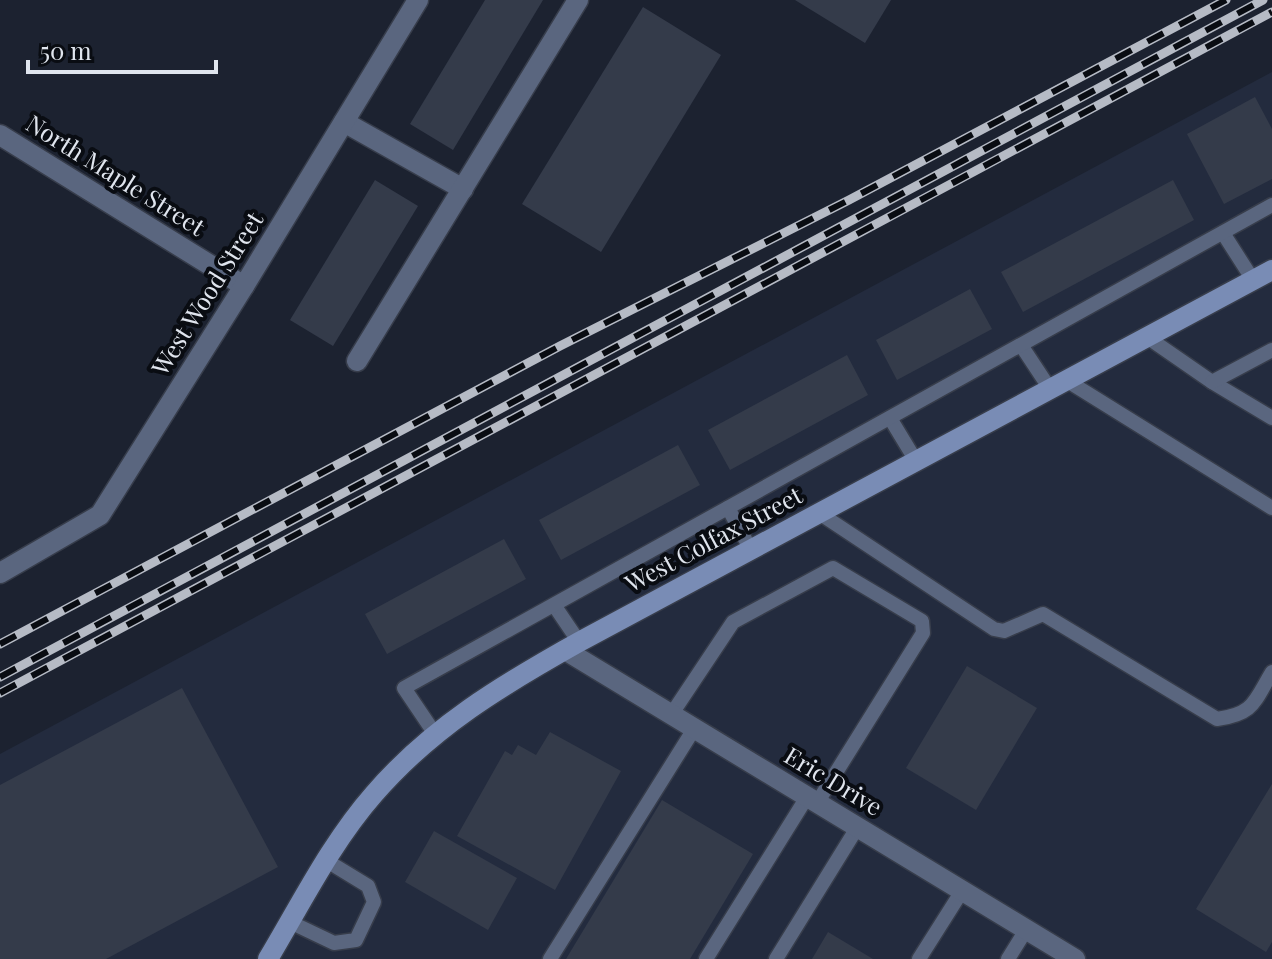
<svg xmlns="http://www.w3.org/2000/svg" width="1272" height="959" font-family="'Playfair Display',serif">
  <style>
    .built { fill: #232b3e }
    .building { fill: #343b4a }
    .lines { fill: none; stroke-linecap: round; stroke-linejoin: round }
    .lane-casing { stroke: #373d4b; stroke-width: 17 }
    .street-casing { stroke: #373d4b; stroke-width: 23 }
    .secondary-casing { stroke: #373d4b; stroke-width: 23 }
    .lane { stroke: #5a667f; stroke-width: 14 }
    .street { stroke: #5a667f; stroke-width: 20 }
    .secondary { stroke: #798cb5; stroke-width: 20 }
    .rail-casing { stroke: #b6bbc5; stroke-width: 9 }
    .rail { stroke: #090c12; stroke-width: 6; stroke-dasharray: 18; stroke-linecap: butt }
    .labels { text-anchor: middle; stroke-width: 8; stroke-linejoin: round; paint-order: stroke }
    .street-label { font-size: 24px; fill: #e0e5ee; stroke: #090c12 }
  </style>
  <rect width="100%" height="100%" fill="#1c2230"/>
  <path class="built" d="M1272,72v887h-1272v-205z"/>
  <g class="building">
    <path d="M485,0h58l-90,150 -43,-26z"/>
    <path d="M795,0h96l-26,43z"/>
    <path d="M643,7l78,48 -120,197 -79,-48z"/>
    <path d="M1255,97l17,32v50l-48,25 -37,-70z"/>
    <path d="M375,180l43,26 -85,140 -43,-26z"/>
    <path d="M1173,180l21,40 -171,92 -22,-40z"/>
    <path d="M970,289l22,40 -95,51 -21,-40z"/>
    <path d="M847,355l21,40 -138,75 -22,-40z"/>
    <path d="M678,445l22,40 -139,75 -22,-40z"/>
    <path d="M504,539l22,40 -139,75 -22,-40z"/>
    <path d="M967,666l70,42 -61,102 -70,-42z"/>
    <path d="M182,688l96,179 -172,92h-106v-174z"/>
    <path d="M550,732l71,39 -66,119 -98,-54 48,-85 7,4 6,-10 18,10z"/>
    <path d="M1272,784v158l-6,10 -70,-43z"/>
    <path d="M662,800l91,54 -63,105h-124z"/>
    <path d="M434,831l83,47 -29,52 -83,-48z"/>
    <path d="M828,932l45,27h-61z"/>
  </g>
  <g class="lines">
    <g class="lane-casing">
      <g id="lane">
        <path d="M1223,233l30,47"/>
        <path d="M1147,337l65,45 60,36"/>
        <path d="M1021,345l29,44"/>
        <path d="M1066,380l206,128"/>
        <path d="M1212,382l60,-32"/>
        <path d="M890,418l26,43"/>
        <path d="M728,508l23,42"/>
        <path d="M819,513l175,116 10,2 39,-17 174,105c37,-5 37,-17 55,-47"/>
        <path d="M554,605l25,37"/>
        <path d="M671,715l62,-93 100,-54 89,53 1,12 -106,170"/>
        <path d="M435,734l-31,-46 868,-483"/>
        <path d="M290,922l44,21 22,-3 18,-38 -6,-16 -41,-25"/>
        <path d="M550,959l144,-230"/>
        <path d="M706,959l101,-162"/>
        <path d="M776,959l81,-131"/>
        <path d="M919,959l43,-68"/>
        <path d="M1008,959l18,-29"/>
      </g>
    </g>
    <g class="street-casing">
      <g id="street">
        <path d="M344,122l119,67"/>
        <path d="M0,135l244,151"/>
        <path d="M357,361l221,-361"/>
        <path d="M0,573l100,-58 144,-229 174,-286"/>
        <path d="M565,650l510,309"/>
      </g>
    </g>
    <g class="secondary-casing">
      <path id="secondary" d="M268,959c33,-55 63,-116 106,-165 58,-67 128,-109 205,-152l693,-372"/>
    </g>
    <use href="#lane" class="lane"/>
    <use href="#street" class="street"/>
    <use href="#secondary" class="secondary"/>
    <g class="rail-casing">
      <g id="rail">
        <path d="M0,644l560,-298 289,-146 377,-200"/>
        <path d="M0,677l1263,-677"/>
        <path d="M0,693l1272,-681"/>
      </g>
    </g>
    <use href="#rail" class="rail"/>
  </g>
  <g class="labels">
    <g class="street-label">
      <text transform="translate(115 176) rotate(32)" y="8">North Maple Street</text>
      <text transform="translate(208 294) rotate(-58)" y="8">West Wood Street</text>
      <text transform="translate(714 540) rotate(-28)" y="8">West Colfax Street</text>
      <text transform="translate(833 782) rotate(31)" y="8">Eric Drive</text>
    </g>
  </g>
  <path d="M28 60v12h188v-12" fill="none" stroke="#e0e5ee" stroke-width="4"/>
  <text x="40" y="60" font-size="24" fill="#e0e5ee" stroke="#090c12" stroke-width="6" paint-order="stroke">50 m</text>
</svg>
